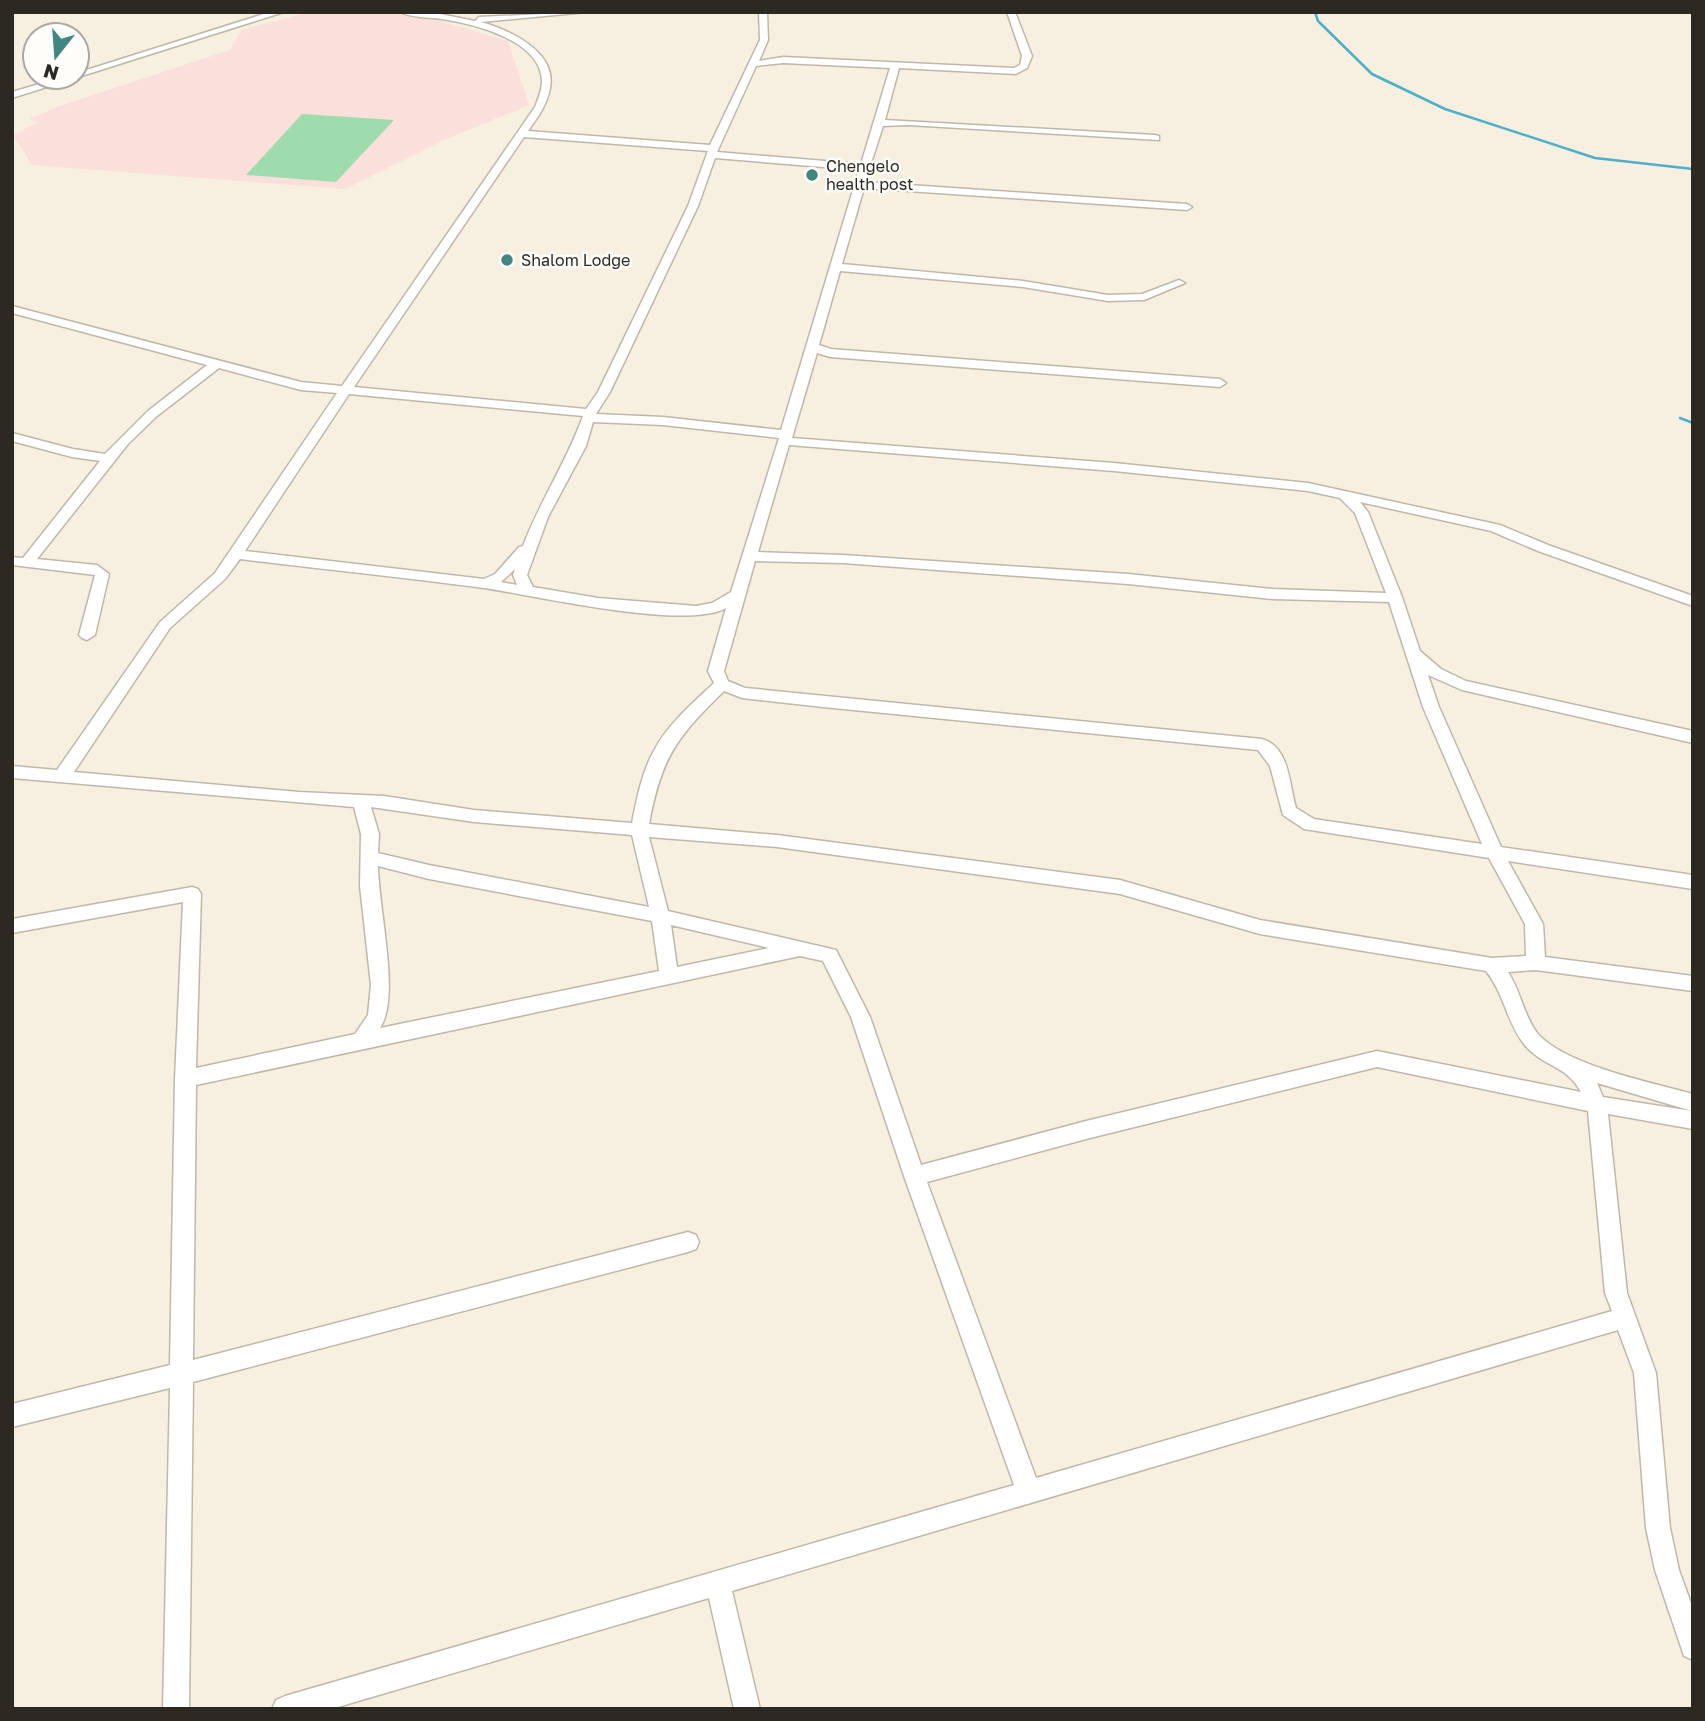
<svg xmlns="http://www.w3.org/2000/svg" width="1705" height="1721" font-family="'Golos Text',sans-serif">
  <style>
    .education { fill: #fadfdb }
    .green { fill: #9edbad }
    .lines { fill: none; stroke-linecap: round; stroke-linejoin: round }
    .stream { stroke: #4dafc9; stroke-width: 2.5 }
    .minor-casing { stroke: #bfb8aa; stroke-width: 3 }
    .minor { fill: #fff; fill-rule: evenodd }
    .poi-dot { fill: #408781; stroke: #fefdfa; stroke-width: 2.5 }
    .labels { text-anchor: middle; stroke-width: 5; stroke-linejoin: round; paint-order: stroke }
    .far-poi-label { font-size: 16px; fill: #2c2923; stroke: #fefdfa; text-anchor: start }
  </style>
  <rect width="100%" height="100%" fill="#f7efe0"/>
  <path class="education" d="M306,13l110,1 92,27 21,64 -85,35 -99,49 -313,-24 -19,-30 26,-13 -10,-3 28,-12 173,-57 12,-20z"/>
  <path class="green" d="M302,114l92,6 -58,62 -90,-7z"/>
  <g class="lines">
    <g class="stream">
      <path d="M1315,12l3,9 54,53 73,35 150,49 98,11"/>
      <path d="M1680,418l13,5"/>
    </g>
    <g class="minor-casing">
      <g id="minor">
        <path d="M270,12h14l-272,86v-6l51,-15h14v-4z"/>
        <path d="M400,12h30l45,9 4,-4 108,-5 -106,10c28,8 76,29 69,66 -3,17 -12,29 -22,43l182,14 50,-105 -1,-28h8l1,28 -9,21 24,-4 231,11 6,-3 2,-9 -15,-44h8l17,44 -5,12 -11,6 -117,-6 -14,52 270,15 4,1v4l-251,-15 -25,1 -18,56 322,22 5,3 -5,3 -323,-22 -22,76 181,17 85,14 34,-1 37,-14 6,3 -41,17 -36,1 -85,-14 -183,-16 -21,74 12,4 389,30 6,4 -6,4 -390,-30 -13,-4 -25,85 322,25 194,20 192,42 48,20 145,51v10l-155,-55 -47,-20 -131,-29 8,10 34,85 18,54 21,18 25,12 227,50v12l-231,-53 -34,-15 11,32 62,140 192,28v14l-185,-28 35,63 2,33 148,19v15l-157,-21 -28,2c12,18 15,40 27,58 23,34 119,53 158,64v35l-85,-15 19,179 29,80 14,155 9,42 14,39v51l-9,-4 -29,-86 -9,-42 -12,-155 -16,-43 -886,261 28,118h-26l-25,-111 -378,111h-59l4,-9 9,-4 729,-211 -110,-309 -53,-159 -28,-56 -23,-5 -604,129 -3,275 495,-128 8,3 3,7 -3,7 -8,3 -495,130 -4,327h-26l7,-321 -158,39v-23l158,-39 5,-286 8,-177 -171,31v-14l180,-32 6,2 3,5 -5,174 159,-34 13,-19 3,-30 -11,-99 1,-52 -7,-27 -342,-29v-12l45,4 103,-148 55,-49 122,-180 -36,-3 -82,-22 -62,48 -29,28 -91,115 60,6 12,9 -14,61 -8,5 -5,-2 -3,-3 16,-60 -83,-10v-8l11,1 77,-97 -28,-4 -60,-16v-8l61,16 32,5 43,-43 59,-46 -195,-52v-7l289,76 41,4 193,-279c3,-8 7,-17 7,-26 -1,-41 -68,-57 -100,-62 -13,-2 -31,-1 -42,-7zM783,63l107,5 -29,96 -144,-12 39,-86zM524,137l184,14 -20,55 -90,186 -12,17 -232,-22zM715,158l144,12 -78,260 -118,-13 -67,-3 14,-22 88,-186zM349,394l234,22c-16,45 -43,85 -60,130l-4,1 -24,27 -11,5 -239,-28zM593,422l70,3 116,13 -48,154 -19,11 -16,3 -98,-8 -65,-11 -6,-12 21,-58 38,-71zM789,445l325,26 194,20 32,7 15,15 31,80 -113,-4 -145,-15 -285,-19 -85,-3zM240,559c81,10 163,18 244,29 49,7 202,43 242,20l-18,63 6,12c-21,20 -46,41 -59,66 -13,22 -18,49 -23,74l-158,-13 -90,-14 -85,-4 -225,-20 96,-144 55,-49zM755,561l88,2 285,21 145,15 116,3 34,105 59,137 -168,-25 -18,-11c-7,-23 -6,-61 -34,-69l-517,-51 -17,-7 -4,-10zM515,569l-2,6 4,10 -16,-3zM724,691l18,7 81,9 435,43 12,16 13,49 21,14 185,29 36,66 1,32 -34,2 -232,-38 -140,-40 -343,-45 -128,-11c12,-66 27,-86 75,-133zM371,807l103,15 158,13 17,72 -220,-42 -51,-12 1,-19zM649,837l128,10 343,47 140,40 226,37c18,22 21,52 38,73 18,23 42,20 57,48l-204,-41 -291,70 -165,44 -51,-148 -34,-67 -168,-39zM378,866l51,13 223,42 7,50 -279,57c21,-31 -2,-121 -2,-162zM671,925l98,23 -92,19zM1377,1067l211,44 17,182 7,18 -576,167 -109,-296 159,-43zM1597,1083l95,28 -89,-14z"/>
      </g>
    </g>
    <use href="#minor" class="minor"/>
  </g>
  <g class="poi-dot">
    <circle cx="812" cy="175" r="7"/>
    <circle cx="507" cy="260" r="7"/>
  </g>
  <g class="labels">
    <g class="far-poi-label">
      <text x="826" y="172">Chengelo<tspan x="826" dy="18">health post</tspan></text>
      <text x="521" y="266">Shalom Lodge</text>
    </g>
  </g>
  <rect width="1705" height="1721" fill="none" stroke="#2c2923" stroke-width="28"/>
  <g transform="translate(56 56) rotate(197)"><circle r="33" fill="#fefdfa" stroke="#aaa8a4" stroke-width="2"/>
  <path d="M0-5L12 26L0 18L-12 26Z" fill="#408781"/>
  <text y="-10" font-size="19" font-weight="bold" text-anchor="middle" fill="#2c2923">N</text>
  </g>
</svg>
